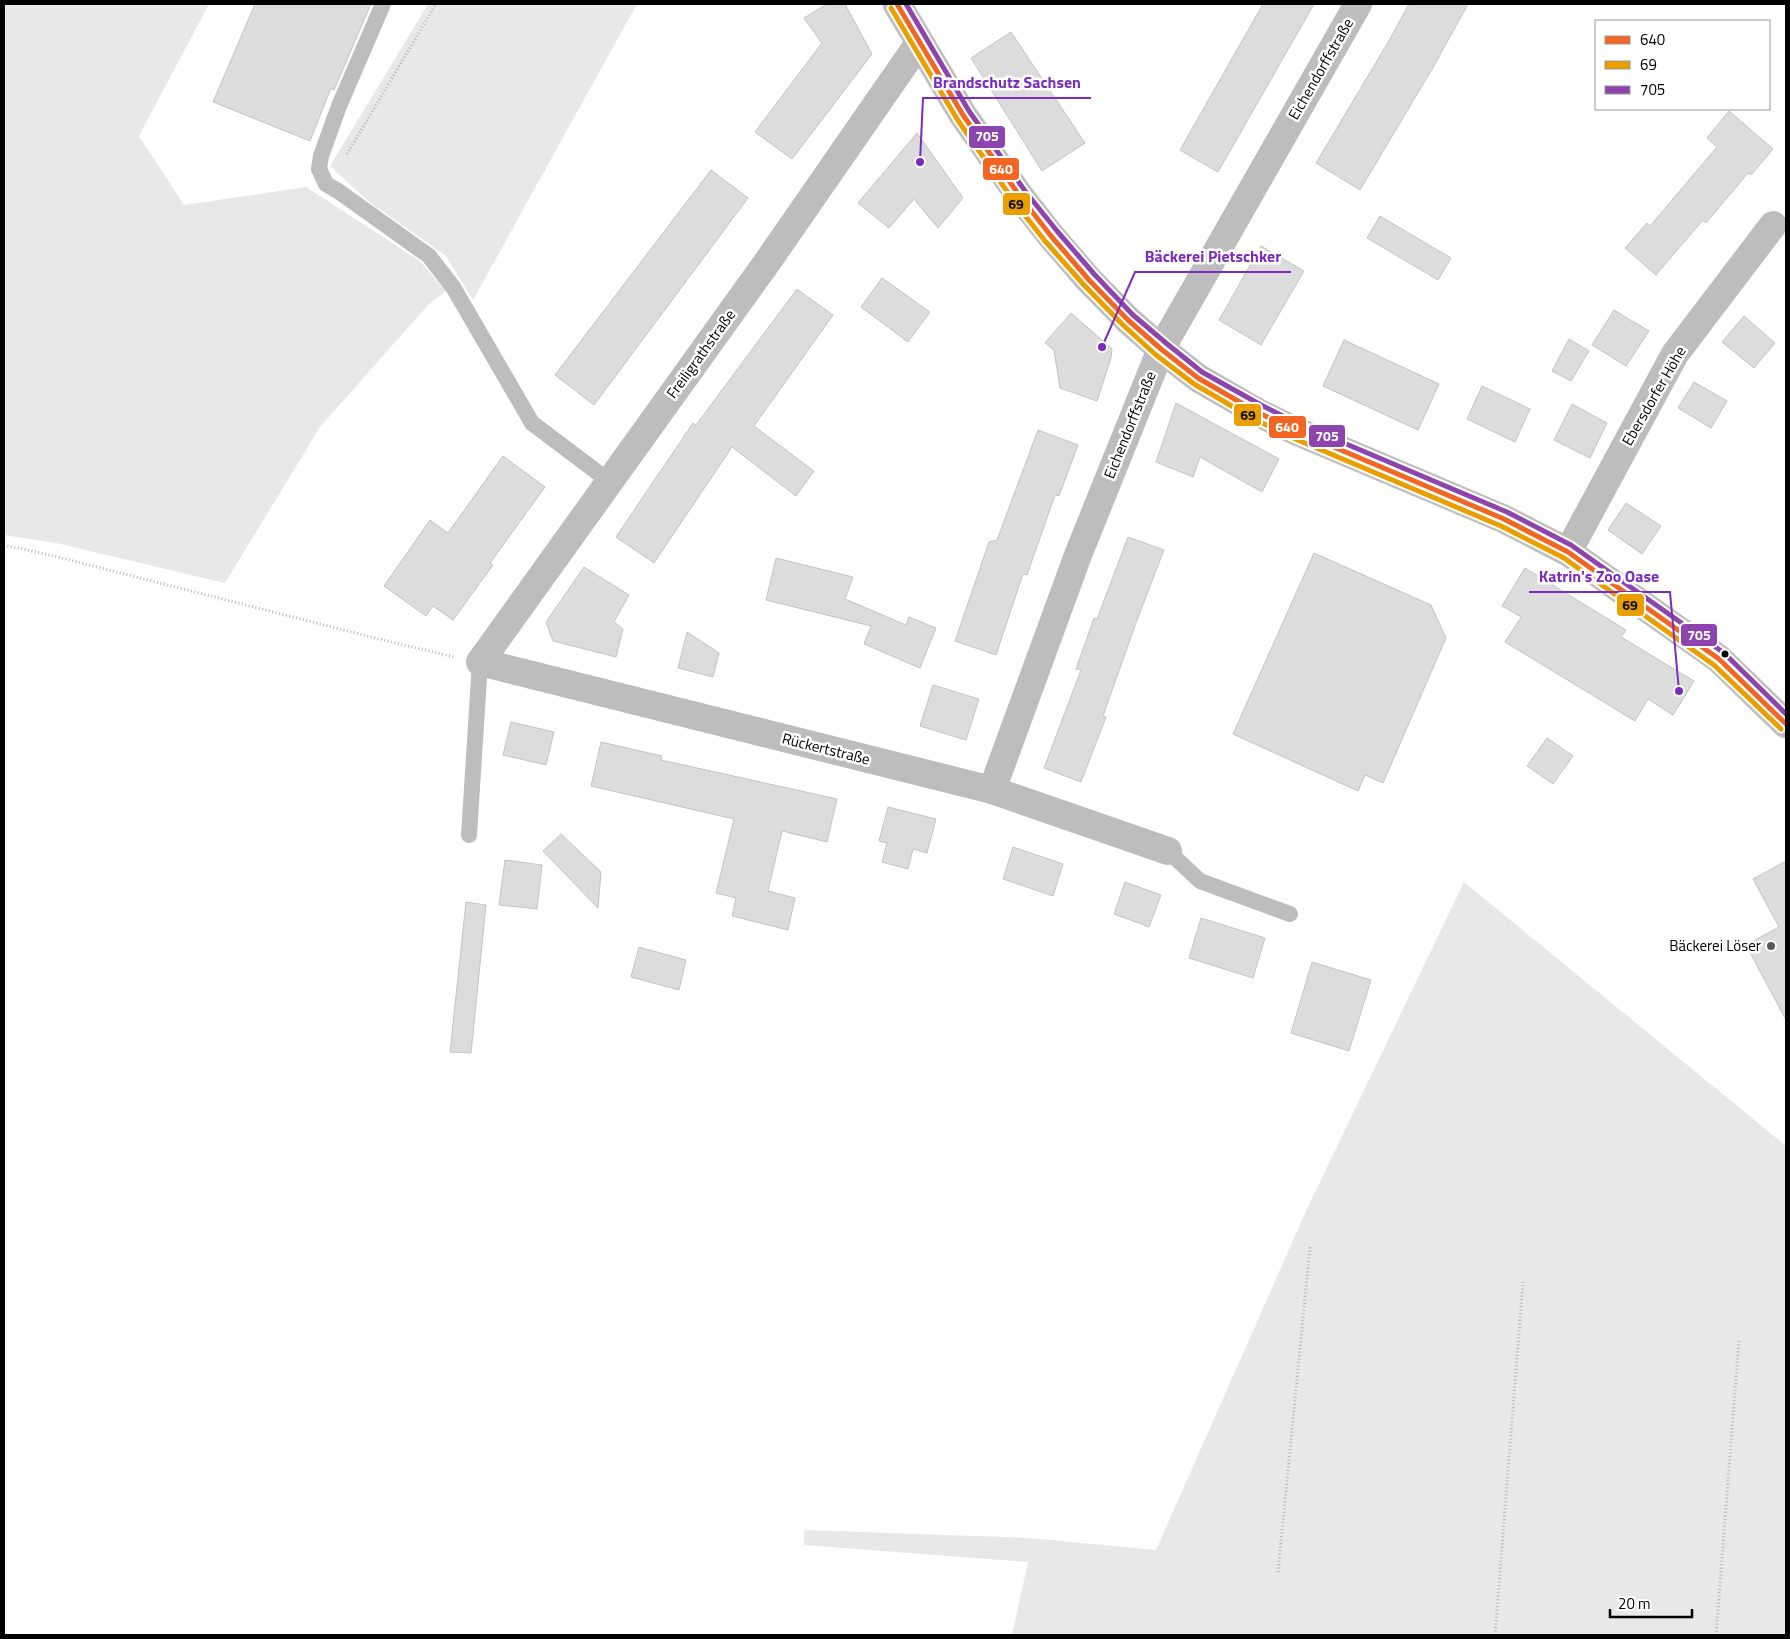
<svg xmlns="http://www.w3.org/2000/svg" width="1790" height="1639" font-family="'Titillium Web',sans-serif">
  <style>
    .green { fill: #e8e8e8 }
    .building { fill: #dcdcdc; stroke: #c4c4c4 }
    .lines { fill: none; stroke-linecap: round; stroke-linejoin: round }
    .primary-casing { stroke: #dbdbdb; stroke-width: 29 }
    .path { stroke: #b8b8b8; stroke-width: 3; stroke-dasharray: 1 2.5; stroke-linecap: butt }
    .service { stroke: #bdbdbd; stroke-width: 16 }
    .minor { stroke: #bdbdbd; stroke-width: 28 }
    .primary { stroke: #bdbdbd; stroke-width: 28 }
    .bus-1-casing { stroke: #fff; stroke-width: 9 }
    .bus-2-casing { stroke: #fff; stroke-width: 9 }
    .bus-3-casing { stroke: #fff; stroke-width: 9 }
    .bus-1 { stroke: #f26522; stroke-width: 5 }
    .bus-2 { stroke: #eb9e00; stroke-width: 5 }
    .bus-3 { stroke: #8e44ad; stroke-width: 5 }
    .bus-dot { fill: #000; stroke: #fff; stroke-width: 2 }
    .poi-dot { fill: #595959; stroke: #fff; stroke-width: 2 }
    .labels { text-anchor: middle; stroke-width: 5; stroke-linejoin: round; paint-order: stroke }
    .street-label { font-size: 15px; fill: #000; stroke: #fff }
    .poi-label { font-size: 15px; fill: #000; stroke: #fff; text-anchor: end }
    .leader { fill: none; stroke: #7b2cbf; stroke-width: 2 }
    .callout-dot { fill: #7b2cbf; stroke: #fff; stroke-width: 2 }
    .callout-label { font-size: 16px; text-anchor: middle; font-weight: bold; fill: #7b2cbf; stroke: #fff; stroke-width: 5; stroke-linejoin: round; paint-order: stroke }
    .line-badge { stroke: #fff; stroke-width: 2 }
    .badge-label { font-size: 14px; text-anchor: middle; font-weight: bold; fill: #fff }
    .pale-badge-label { font-size: 14px; text-anchor: middle; font-weight: bold; fill: #111 }
  </style>
  <rect width="100%" height="100%" fill="#fff"/>
  <g class="green">
    <path d="M4,4h205l-70,132 45,69 122,-18 114,74 26,30 -17,13 -109,123 -95,156 -169,-40 -52,-8z"/>
    <path d="M428,4h209l-164,296 -27,-44 -78,-55 -38,-35z"/>
    <path d="M1464,882l322,264v489h-774l16,-73 -224,-17v-15l226,8 126,12 151,-341z"/>
  </g>
  <g class="building">
    <path d="M255,4h116l-37,86 -3,-2 -21,53 -97,-39z"/>
    <path d="M827,4h18l27,50 -80,105 -37,-27 67,-89 -18,-25z"/>
    <path d="M1263,4h51l-96,168 -38,-22z"/>
    <path d="M1409,4h59l-33,60 -75,126 -44,-27 74,-124z"/>
    <path d="M1011,32l74,111 -43,28 -71,-113z"/>
    <path d="M1729,111l44,38 -22,26 -3,-2 -42,50 -3,-3 -47,55 -31,-27 22,-25 3,3 67,-79 -10,-9z"/>
    <path d="M917,133l46,65 -25,30 -24,-29 -25,29 -31,-25z"/>
    <path d="M711,170l37,28 -154,207 -39,-30z"/>
    <path d="M1380,216l71,42 -13,22 -71,-42z"/>
    <path d="M1261,246l43,25 -43,74 -42,-25z"/>
    <path d="M882,278l48,34 -22,30 -47,-35z"/>
    <path d="M797,289l36,26 -79,111 60,45 -18,25 -64,-49 -78,116 -38,-26 77,-114 3,2z"/>
    <path d="M1614,310l35,21 -23,35 -34,-21z"/>
    <path d="M1071,313l41,36 -1,9 -14,43 -37,-13 -6,-38 -9,-7z"/>
    <path d="M1744,316l31,27 -21,25 -32,-26z"/>
    <path d="M1569,339l20,12 -18,30 -19,-10z"/>
    <path d="M1344,340l95,44 -21,46 -95,-44z"/>
    <path d="M1694,382l33,19 -16,27 -33,-20z"/>
    <path d="M1482,386l48,23 -15,33 -48,-23z"/>
    <path d="M1176,403l103,56 -17,33 -62,-35 -7,20 -37,-15z"/>
    <path d="M1572,404l35,19 -17,35 -36,-18z"/>
    <path d="M1038,430l40,15 -19,51 -4,-1 -28,80 -4,-1 -27,81 -41,-14 34,-99 8,-2z"/>
    <path d="M503,456l42,31 -55,76 3,2 -40,55 -20,-14 -7,10 -42,-30 46,-66 18,13z"/>
    <path d="M1626,503l35,23 -19,28 -34,-24z"/>
    <path d="M1128,537l36,13 -27,70 -34,96 3,1 -25,65 -37,-14 37,-98 -5,-1 18,-51 3,1z"/>
    <path d="M1314,553l117,52 15,33 -63,145 -18,-8 -7,16 -125,-57z"/>
    <path d="M776,558l77,19 -8,22 61,26 3,-8 27,11 -16,40 -56,-24 7,-18 -105,-26z"/>
    <path d="M584,567l45,28 -15,27 9,7 -7,28 -63,-16 -7,-19z"/>
    <path d="M1525,568l101,62 -5,7 73,44 -21,34 -25,-16 -13,22 -130,-79 16,-25 -19,-11z"/>
    <path d="M687,632l32,21 -6,24 -35,-9z"/>
    <path d="M933,685l46,14 -13,41 -46,-14z"/>
    <path d="M511,722l43,10 -8,33 -43,-10z"/>
    <path d="M1547,738l26,18 -20,28 -26,-18z"/>
    <path d="M601,742l61,14 -1,4 176,39 -10,43 -45,-11 -14,60 27,7 -7,32 -56,-14 4,-18 -20,-5 18,-74 -143,-33z"/>
    <path d="M888,807l48,12 -9,34 -14,-4 -5,20 -26,-7 5,-19 -8,-2z"/>
    <path d="M561,834l40,38 -3,36 -55,-57z"/>
    <path d="M1013,847l50,17 -10,32 -50,-17z"/>
    <path d="M505,860l37,5 -5,44 -38,-4z"/>
    <path d="M1786,861v159l-40,-75 33,-18 -26,-48z"/>
    <path d="M1125,882l36,13 -12,32 -35,-13z"/>
    <path d="M466,902l20,3 -15,148 -21,-1z"/>
    <path d="M1201,918l64,20 -12,40 -64,-20z"/>
    <path d="M639,947l47,13 -7,30 -48,-13z"/>
    <path d="M1312,962l59,18 -22,71 -58,-18z"/>
  </g>
  <g class="lines">
    <g class="primary-casing">
      <path id="primary" d="M897,4l66,111 56,80 32,41 38,44 39,40 33,29 37,29 59,34 39,19 208,88 64,33 151,107 67,65"/>
    </g>
    <g class="path">
      <path d="M347,154l89,-150"/>
      <path d="M4,545l50,11 321,82 79,19"/>
      <path d="M1278,1572l32,-325"/>
      <path d="M1495,1635l28,-353"/>
      <path d="M1716,1635l23,-295"/>
    </g>
    <g class="service">
      <path d="M383,4l-44,102 -18,50 -2,13 7,15 12,7 91,65 24,31 79,136 77,58"/>
      <path d="M469,835l11,-173"/>
      <path d="M1168,851l32,30 90,33"/>
    </g>
    <g class="minor">
      <path d="M919,43l-151,218 -288,401 512,128 176,61"/>
      <path d="M1568,552l107,-198 98,-129"/>
      <path d="M992,790l86,-235 83,-206 197,-345"/>
    </g>
    <use href="#primary" class="primary"/>
    <g class="bus-1-casing">
      <path id="bus-1" d="M897,4l66,111 56,80 32,41 38,44 39,40 33,29 37,29 59,34 39,19 208,88 64,33 151,107 67,65"/>
    </g>
    <g class="bus-2-casing">
      <path id="bus-2" d="M891,8l66,111 56,81 32,41 39,44 39,40 33,30 38,29 60,35 39,19 208,88 63,32 150,107 67,64"/>
    </g>
    <g class="bus-3-casing">
      <path id="bus-3" d="M906,4l63,107 56,80 32,40 38,44 38,40 33,28 36,29 59,33 38,19 208,88 64,33 153,108 62,61"/>
    </g>
    <use href="#bus-1" class="bus-1"/>
    <use href="#bus-2" class="bus-2"/>
    <use href="#bus-3" class="bus-3"/>
  </g>
  <circle class="bus-dot" cx="1725" cy="654" r="4.5"/>
  <circle class="poi-dot" cx="1771" cy="946" r="5"/>
  <g class="labels">
    <g class="street-label">
      <text transform="translate(1321 69) rotate(-60)" y="5">Eichendorffstraße</text>
      <text transform="translate(701 354) rotate(-54)" y="5">Freiligrathstraße</text>
      <text transform="translate(1654 396) rotate(-60)" y="5">Ebersdorfer Höhe</text>
      <text transform="translate(1130 425) rotate(-68)" y="5">Eichendorffstraße</text>
      <text transform="translate(826 749) rotate(14)" y="5">Rückertstraße</text>
    </g>
    <g class="poi-label">
      <text x="1761" y="951">Bäckerei Löser</text>
    </g>
  </g>
  <path class="leader" d="M920 162L923 98H1091M1102 347L1135 272H1291M1679 691L1670 592H1529"/>
  <g class="callout-dot">
    <circle cx="920" cy="162" r="5"/>
    <circle cx="1102" cy="347" r="5"/>
    <circle cx="1679" cy="691" r="5"/>
  </g>
  <g class="callout-label">
    <text x="1007" y="88">Brandschutz Sachsen</text>
    <text x="1213" y="262">Bäckerei Pietschker</text>
    <text x="1599" y="582">Katrin's Zoo Oase</text>
  </g>
  <g class="line-badge">
    <rect x="968" y="125" width="38" height="24" rx="5" fill="#8e44ad"/>
    <rect x="982" y="157" width="38" height="24" rx="5" fill="#f26522"/>
    <rect x="1002" y="192" width="29" height="24" rx="5" fill="#eb9e00"/>
    <rect x="1233" y="403" width="29" height="24" rx="5" fill="#eb9e00"/>
    <rect x="1268" y="415" width="39" height="24" rx="5" fill="#f26522"/>
    <rect x="1308" y="424" width="38" height="24" rx="5" fill="#8e44ad"/>
    <rect x="1616" y="593" width="29" height="24" rx="5" fill="#eb9e00"/>
    <rect x="1680" y="623" width="38" height="24" rx="5" fill="#8e44ad"/>
  </g>
  <g class="badge-label">
    <text x="987" y="141">705</text>
    <text x="1001" y="174">640</text>
    <text x="1287" y="432">640</text>
    <text x="1327" y="441">705</text>
    <text x="1699" y="640">705</text>
  </g>
  <g class="pale-badge-label">
    <text x="1016" y="209">69</text>
    <text x="1248" y="420">69</text>
    <text x="1630" y="610">69</text>
  </g>
  <rect width="1790" height="1639" fill="none" stroke="#000000" stroke-width="10"/>
  <rect x="1595" y="20" width="175" height="90" fill="#ffffff" stroke="#999999"/>
  <rect x="1605" y="36" width="25" height="8" fill="#f26522" stroke="#999999"/>
  <text x="1640" y="45" font-size="15" fill="#000000">640</text>
  <rect x="1605" y="61" width="25" height="8" fill="#eb9e00" stroke="#999999"/>
  <text x="1640" y="70" font-size="15" fill="#000000">69</text>
  <rect x="1605" y="86" width="25" height="8" fill="#8e44ad" stroke="#999999"/>
  <text x="1640" y="95" font-size="15" fill="#000000">705</text>
  <path d="M1610 1609v8h82v-8" fill="none" stroke="#000000" stroke-width="2.5"/>
  <text x="1618" y="1609" font-size="15" fill="#000000" stroke="#ffffff" stroke-width="4" paint-order="stroke">20 m</text>
</svg>
